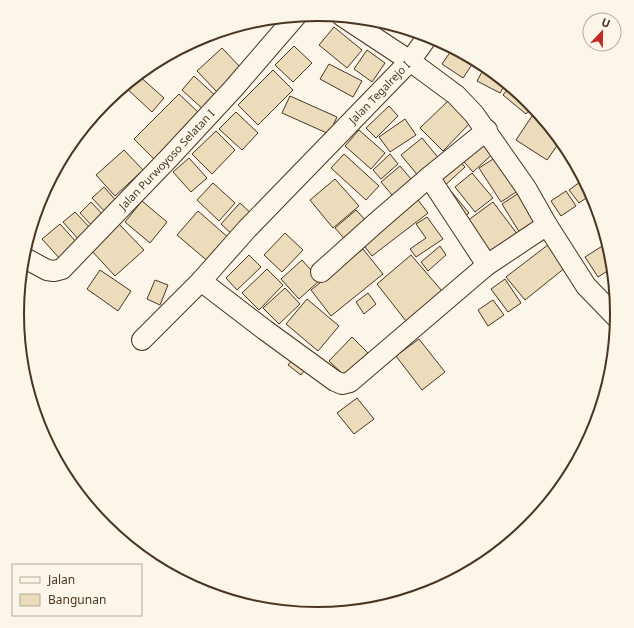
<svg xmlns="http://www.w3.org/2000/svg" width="634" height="628" font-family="'Noto Sans',sans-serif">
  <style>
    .building { fill: #ecdcbc; stroke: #4a3520 }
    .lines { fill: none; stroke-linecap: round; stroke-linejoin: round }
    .street-casing { stroke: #4a3520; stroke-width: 22 }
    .street { stroke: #fbf6e9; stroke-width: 20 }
    .labels { text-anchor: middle; stroke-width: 3; stroke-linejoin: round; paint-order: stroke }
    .street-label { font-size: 11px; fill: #4a3520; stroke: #fbf6e9 }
    .rim { fill: none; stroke: #4a3520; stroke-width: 2 }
  </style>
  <rect width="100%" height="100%" fill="#fbf6e9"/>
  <g class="building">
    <path d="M334,27l28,23 -15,18 -28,-23z"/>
    <path d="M294,46l18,17 -19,19 -18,-17z"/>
    <path d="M222,48l20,21 -25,23 -20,-21z"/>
    <path d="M453,48l22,12 -12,18 -21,-14z"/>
    <path d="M367,50l18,13 -13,19 -18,-13z"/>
    <path d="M329,64l33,17 -9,16 -33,-18z"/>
    <path d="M273,70l20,20 -35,35 -20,-20z"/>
    <path d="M483,70l23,13 -6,10 -23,-12z"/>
    <path d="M138,75l26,23 -12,14 -28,-26z"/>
    <path d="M194,76l24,22 -13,13 -23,-21z"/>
    <path d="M510,86l19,16 4,4 -7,8 -23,-19z"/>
    <path d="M179,94l21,20 -45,46 -21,-21z"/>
    <path d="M290,96l47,21 -8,17 -47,-21z"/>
    <path d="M449,100l22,22 -28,29 -23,-23z"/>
    <path d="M389,106l9,10 -22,22 -10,-10z"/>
    <path d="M536,110l25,30 -14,20 -31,-20z"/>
    <path d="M236,112l22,21 -16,17 -23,-21z"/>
    <path d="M405,119l11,16 -26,17 -11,-15z"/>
    <path d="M359,130l26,23 -14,16 -26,-23z"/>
    <path d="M216,131l19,19 -23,24 -20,-20z"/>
    <path d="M484,133l14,16 -25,23 -14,-16z"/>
    <path d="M422,138l19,23 -21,17 -19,-23z"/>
    <path d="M124,150l19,20 -28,26 -19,-21z"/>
    <path d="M344,154l35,32 -13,14 -35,-32z"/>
    <path d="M390,154l8,10 -17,15 -8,-9z"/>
    <path d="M501,154l21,34 -21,14 -22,-34z"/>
    <path d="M189,158l18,20 -16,14 -18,-20z"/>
    <path d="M457,158l8,9 -24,22 -8,-10z"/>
    <path d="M400,166l17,20 -19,16 -17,-20z"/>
    <path d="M472,173l21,25 -18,14 -20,-25z"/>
    <path d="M335,179l24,27 -26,22 -23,-28z"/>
    <path d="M584,179l8,15 -13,9 -10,-13z"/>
    <path d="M213,183l22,20 -16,18 -22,-21z"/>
    <path d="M104,187l16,18 -11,11 -17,-18z"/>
    <path d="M450,190l19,23 -6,5 -18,-24z"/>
    <path d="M522,191l22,34 -21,13 -21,-34z"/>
    <path d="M566,191l10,15 -15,10 -10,-15z"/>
    <path d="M593,197l1,2 5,17 -12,-14z"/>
    <path d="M418,200l10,13 -56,43 -10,-13z"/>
    <path d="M142,201l25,21 -17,21 -25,-21z"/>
    <path d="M91,202l15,16 -11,11 -15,-16z"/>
    <path d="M493,202l28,37 -26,18 -28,-36z"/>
    <path d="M240,203l14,13 -19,21 -14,-13z"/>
    <path d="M356,210l14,15 -21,19 -14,-16z"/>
    <path d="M198,211l32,28 -20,24 -33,-28z"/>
    <path d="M75,212l17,18 -12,11 -17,-19z"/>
    <path d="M427,217l16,22 -27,18 -6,-8 16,-11 -10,-14z"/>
    <path d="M60,224l18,20 -17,16 -19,-21z"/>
    <path d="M119,224l25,26 -29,26 -24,-26z"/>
    <path d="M285,233l18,17 -21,22 -18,-17z"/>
    <path d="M553,241l18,22 -46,37 -19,-23z"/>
    <path d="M607,243l4,13 1,12 -14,9 -13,-20z"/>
    <path d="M440,246l6,9 -18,16 -7,-9z"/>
    <path d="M363,249l20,25 -52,42 -20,-26z"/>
    <path d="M249,255l12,12 -24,23 -11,-12z"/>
    <path d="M411,255l31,36 -36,30 -29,-37z"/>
    <path d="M302,260l18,20 -21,19 -18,-20z"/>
    <path d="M267,269l16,16 -24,25 -17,-17z"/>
    <path d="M100,270l31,21 -13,20 -31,-22z"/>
    <path d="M505,279l16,24 -13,9 -17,-23z"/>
    <path d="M155,280l13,5 -8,20 -13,-6z"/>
    <path d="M285,288l15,16 -21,20 -16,-16z"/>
    <path d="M368,293l8,11 -12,10 -8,-12z"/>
    <path d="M307,299l32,27 -21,25 -32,-27z"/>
    <path d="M493,300l11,15 -16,11 -10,-16z"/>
    <path d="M352,337l17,17 -23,23 -17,-16z"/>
    <path d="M419,339l26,33 -23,18 -26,-34z"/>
    <path d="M296,355l13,10 -8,10 -13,-10z"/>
    <path d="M357,398l17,21 -20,15 -17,-21z"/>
  </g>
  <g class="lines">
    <g class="street-casing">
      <g id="street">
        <path d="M342,16l68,45 46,34 18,19 52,74 21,37 39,61 31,32"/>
        <path d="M429,177l58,88"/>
        <path id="s1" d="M23,257l24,13 7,1 8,-2 107,-111 64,-69 63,-73"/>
        <path d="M321,272l57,-51 51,-44 58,-47"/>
        <path d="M201,281l64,49 70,51 7,3 8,-2 137,-117 60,-40"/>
        <path id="s2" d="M142,340l59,-59 46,-52 163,-168 18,-25"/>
      </g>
    </g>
    <use href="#street" class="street"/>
  </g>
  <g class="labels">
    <g class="street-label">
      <text dy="4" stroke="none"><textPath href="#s2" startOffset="343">Jalan Tegalrejo I</textPath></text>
      <text dy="4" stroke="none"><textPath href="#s1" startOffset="194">Jalan Purwoyoso Selatan I</textPath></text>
    </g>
  </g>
  <path d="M0 0H634V628H0ZM24 314a293 293 0 1 1 586 0a293 293 0 1 1-586 0Z" fill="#fbf6e9" fill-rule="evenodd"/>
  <path class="rim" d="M24 314a293 293 0 1 1 586 0a293 293 0 1 1-586 0Z"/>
  <rect x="12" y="564" width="130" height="52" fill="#fbf6e9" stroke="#b4a999"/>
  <rect x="20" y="577" width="20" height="6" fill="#fbf6e9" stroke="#b4a999"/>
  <text x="48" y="584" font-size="12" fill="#4a3520">Jalan</text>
  <rect x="20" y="594" width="20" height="12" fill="#ecdcbc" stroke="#b4a999"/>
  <text x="48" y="604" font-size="12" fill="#4a3520">Bangunan</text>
  <g transform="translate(602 32) rotate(22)"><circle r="19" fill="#fbf6e9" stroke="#b4a999"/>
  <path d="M0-3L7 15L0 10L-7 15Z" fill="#c62828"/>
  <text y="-6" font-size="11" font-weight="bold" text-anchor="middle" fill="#4a3520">U</text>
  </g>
</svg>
